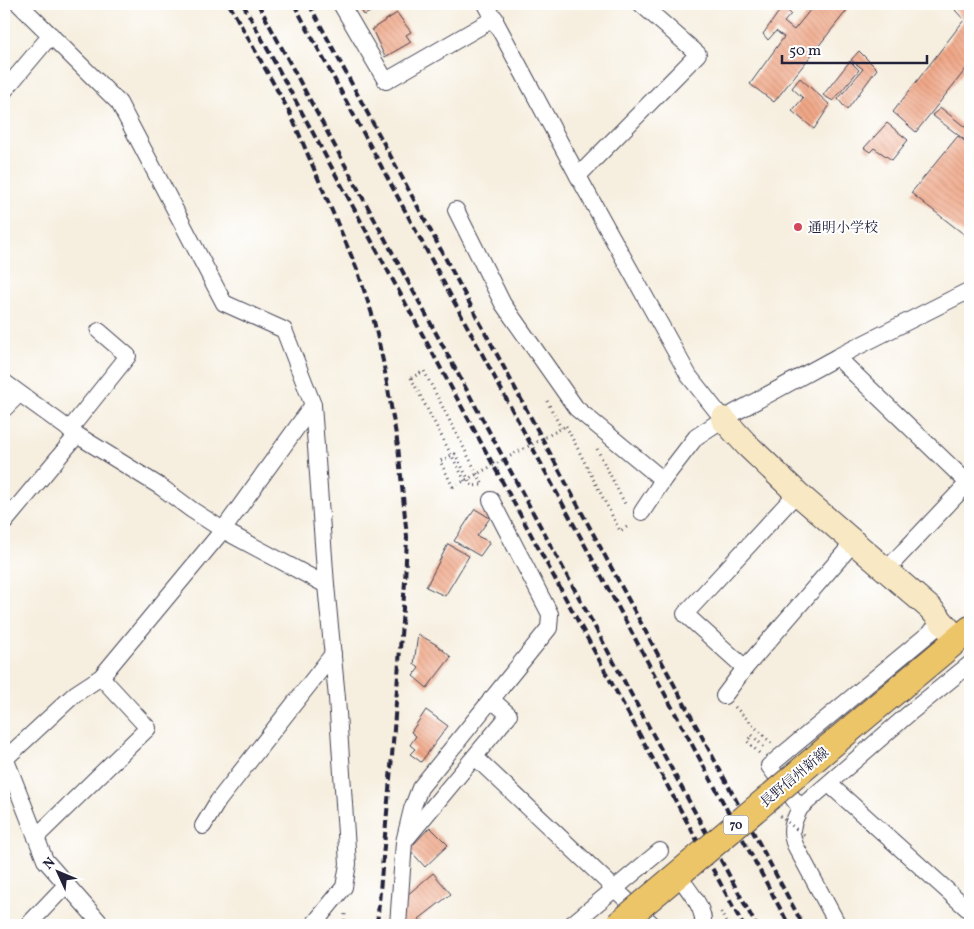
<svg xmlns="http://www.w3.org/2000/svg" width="974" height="929" font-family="Vollkorn,'Noto Serif JP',serif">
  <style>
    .building { fill: url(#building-back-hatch) }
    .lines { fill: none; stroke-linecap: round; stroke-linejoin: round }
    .street-casing { stroke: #424153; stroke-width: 18 }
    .secondary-casing { stroke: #424153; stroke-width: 26 }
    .primary-casing { stroke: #424153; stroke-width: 28 }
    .path { stroke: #424153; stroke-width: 3; stroke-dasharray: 1 4; stroke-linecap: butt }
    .street { stroke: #fff; stroke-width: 16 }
    .secondary { stroke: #f8e8c3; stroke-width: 24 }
    .primary { stroke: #edc569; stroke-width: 26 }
    .rail { stroke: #22223b; stroke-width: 4; stroke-dasharray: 8 4; stroke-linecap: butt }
    .street-bridge-casing { stroke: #424153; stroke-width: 18; stroke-linecap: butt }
    .primary-bridge-casing { stroke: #424153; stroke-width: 28; stroke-linecap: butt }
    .path-bridge { stroke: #424153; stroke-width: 3; stroke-dasharray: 1 4; stroke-linecap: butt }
    .street-bridge { stroke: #fff; stroke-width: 16 }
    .primary-bridge { stroke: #edc569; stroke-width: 26 }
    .poi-dot { fill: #d1495b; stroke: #fff; stroke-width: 2 }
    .labels { text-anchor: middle; stroke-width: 4; stroke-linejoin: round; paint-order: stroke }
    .shield { fill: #fff; stroke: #646476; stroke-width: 1 }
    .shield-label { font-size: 12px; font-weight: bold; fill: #22223b }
    .poi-label { font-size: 14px; fill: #22223b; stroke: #fff; text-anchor: start }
    .street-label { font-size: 14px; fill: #22223b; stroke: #fff }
  </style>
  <defs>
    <pattern id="building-back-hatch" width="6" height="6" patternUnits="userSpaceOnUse" patternTransform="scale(1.25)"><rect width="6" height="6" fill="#f0a787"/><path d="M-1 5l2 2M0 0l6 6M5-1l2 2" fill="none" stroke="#ce8f75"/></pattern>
  </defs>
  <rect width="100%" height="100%" fill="#fff"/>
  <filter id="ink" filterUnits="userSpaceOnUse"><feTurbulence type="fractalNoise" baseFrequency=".02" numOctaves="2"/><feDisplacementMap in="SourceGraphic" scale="10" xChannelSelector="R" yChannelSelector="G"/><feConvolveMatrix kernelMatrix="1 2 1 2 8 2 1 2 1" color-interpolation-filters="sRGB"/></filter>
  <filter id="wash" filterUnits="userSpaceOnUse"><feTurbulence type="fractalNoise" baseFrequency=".0096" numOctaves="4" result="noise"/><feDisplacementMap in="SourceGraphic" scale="20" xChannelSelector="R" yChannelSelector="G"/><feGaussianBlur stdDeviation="1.12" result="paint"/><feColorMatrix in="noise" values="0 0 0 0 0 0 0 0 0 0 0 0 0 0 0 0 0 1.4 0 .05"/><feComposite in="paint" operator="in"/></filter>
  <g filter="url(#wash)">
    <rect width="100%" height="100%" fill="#f6eede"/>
    <g id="blocks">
      <g class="building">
        <path d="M358,4h25v2l-19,9z"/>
        <path d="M815,4h37l-78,98 -24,-18 34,-47 -8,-6 -8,9 -5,-6 20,-28 8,8 -7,8 10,8z"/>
        <path d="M961,4h9v60l-54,68 -23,-20 71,-92 -9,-10z"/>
        <path d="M397,13l14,19 -5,3 5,7 -26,15 -13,-28z"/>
        <path d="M859,51l18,18 -30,41 -9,-11 25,-30 -12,-9z"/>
        <path d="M850,61l9,9 -26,31 -10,-6z"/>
        <path d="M800,78l30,27 -16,24 -22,-18 11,-13 -11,-10z"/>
        <path d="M941,108l29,23v13l-38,-29z"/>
        <path d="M887,123l21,17 -16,20 -18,-12 -4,4 -6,-4z"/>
        <path d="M958,136l12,9v94l-59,-46z"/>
        <path d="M475,509l15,9 -13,18 13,6 -10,14 -26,-15z"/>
        <path d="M448,544l21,12 -24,40 -19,-9z"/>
        <path d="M418,634l19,11 14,12 -24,31 -14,-12 6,-8 -5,-4z"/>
        <path d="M426,710l22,16 -27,36 -11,-8 5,-5 -5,-4 6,-9 -5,-4z"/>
        <path d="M430,827l18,18 -23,22 -16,-18z"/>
        <path d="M433,873l18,21 -32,25 4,6h-17l-9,-10 2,-13z"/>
      </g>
    </g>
  </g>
  <g filter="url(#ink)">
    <use href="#blocks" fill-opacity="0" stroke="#424153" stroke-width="1"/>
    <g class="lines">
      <g class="street-casing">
        <g id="street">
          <path d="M19,4l100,99 105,200 60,27 29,75 13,180 11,113 11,166 -4,23 -31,38"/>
          <path d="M341,4l45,77 109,-63"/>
          <path d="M486,4l92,172 111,200 34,43"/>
          <path d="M4,91l47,-56"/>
          <path d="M578,176l120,-122 -57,-50"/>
          <path d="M456,210l47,94 73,104 87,72"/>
          <path d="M837,357l133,128"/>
          <path d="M4,382l73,53 84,52 31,23 31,20 103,55"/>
          <path d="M4,409l15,-15"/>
          <path d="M69,430l59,-74 -29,-25"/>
          <path d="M797,493l-112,121 60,54 108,-125"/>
          <path d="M642,512l21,-32 33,-43 27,-18 114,-62 133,-67"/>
          <path d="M4,523l73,-88"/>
          <path d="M886,570l82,-87"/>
          <path d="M724,696l21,-28"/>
          <path d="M4,755l41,105 57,65"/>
          <path d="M475,757l178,168"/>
          <path d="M5,759l70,-65 26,-17 122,-147 90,-125"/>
          <path d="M829,784l141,127"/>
          <path d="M800,808l-31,-42 174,-144"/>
          <path d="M203,826l15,-25 115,-147"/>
          <path d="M36,837l112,-109 -47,-51"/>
          <path d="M407,838l102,-123 -18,-16"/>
          <path d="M28,925l39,-41"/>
          <path d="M398,925l6,-83 8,-33 8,-21 129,-160 1,-14 -59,-114"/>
          <path d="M571,925l89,-74"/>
          <path d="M838,925l-43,-80c-6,-15 -2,-23 5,-37l112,-97 58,-47"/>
        </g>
      </g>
      <g class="secondary-casing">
        <path id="secondary" d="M723,419l24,26 50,48 134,116 26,30"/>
      </g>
      <g class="primary-casing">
        <path id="primary" d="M854,726l116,-97"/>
      </g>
      <g class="path">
        <path d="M411,378l13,-7 59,114"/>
        <path d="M547,401l14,27"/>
        <path d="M566,426l54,105 10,-6"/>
        <path d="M597,449l29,57"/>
        <path d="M453,487l-13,-26 15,-7 17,32 10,-1"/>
        <path d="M735,707l36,36"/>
        <path d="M759,753l-12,-12 5,-6 12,12"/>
        <path d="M721,912l6,13"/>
        <path d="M344,925l1,-11"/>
      </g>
      <use href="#street" class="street"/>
      <use href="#secondary" class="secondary"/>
      <use href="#primary" class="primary"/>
      <g class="rail">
        <path d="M229,4l61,109 67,156 16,48 10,44 15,85 9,91 -2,45 -13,174 -15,169"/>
        <path d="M243,4l500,921"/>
        <path d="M258,4l498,921"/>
        <path d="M294,4l495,921"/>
        <path d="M309,4l494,921"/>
      </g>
      <g class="street-bridge-casing">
        <path id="street-bridge" d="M678,875c10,15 27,32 25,50"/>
      </g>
      <g class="primary-bridge-casing">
        <path id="primary-bridge" d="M618,925l236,-199"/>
      </g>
      <g class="path-bridge">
        <path d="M411,378l54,103"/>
        <path d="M453,487l113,-61"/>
        <path d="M780,816l27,22"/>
      </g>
      <use href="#street-bridge" class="street-bridge"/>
      <use href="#primary-bridge" class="primary-bridge"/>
    </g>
  </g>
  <circle class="poi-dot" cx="798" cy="227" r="5"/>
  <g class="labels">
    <rect class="shield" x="723.5" y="815.5" width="25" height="19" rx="4"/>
    <g class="shield-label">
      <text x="736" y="829">70</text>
    </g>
    <g class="poi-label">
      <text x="808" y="232">通明小学校</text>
    </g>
    <g class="street-label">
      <text transform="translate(794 777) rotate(-40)" y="5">長野信州新線</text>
    </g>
  </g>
  <rect width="974" height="929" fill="none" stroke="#fff" stroke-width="20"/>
  <g transform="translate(58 872) rotate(314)" stroke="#ffffff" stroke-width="4" paint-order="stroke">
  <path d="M0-4L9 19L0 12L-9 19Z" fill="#22223b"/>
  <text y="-8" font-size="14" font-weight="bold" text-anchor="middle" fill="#22223b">N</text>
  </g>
  <path d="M782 55v8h145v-8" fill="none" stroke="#22223b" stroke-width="2.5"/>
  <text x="789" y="55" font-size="15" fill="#22223b" stroke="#ffffff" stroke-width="4" paint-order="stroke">50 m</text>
</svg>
